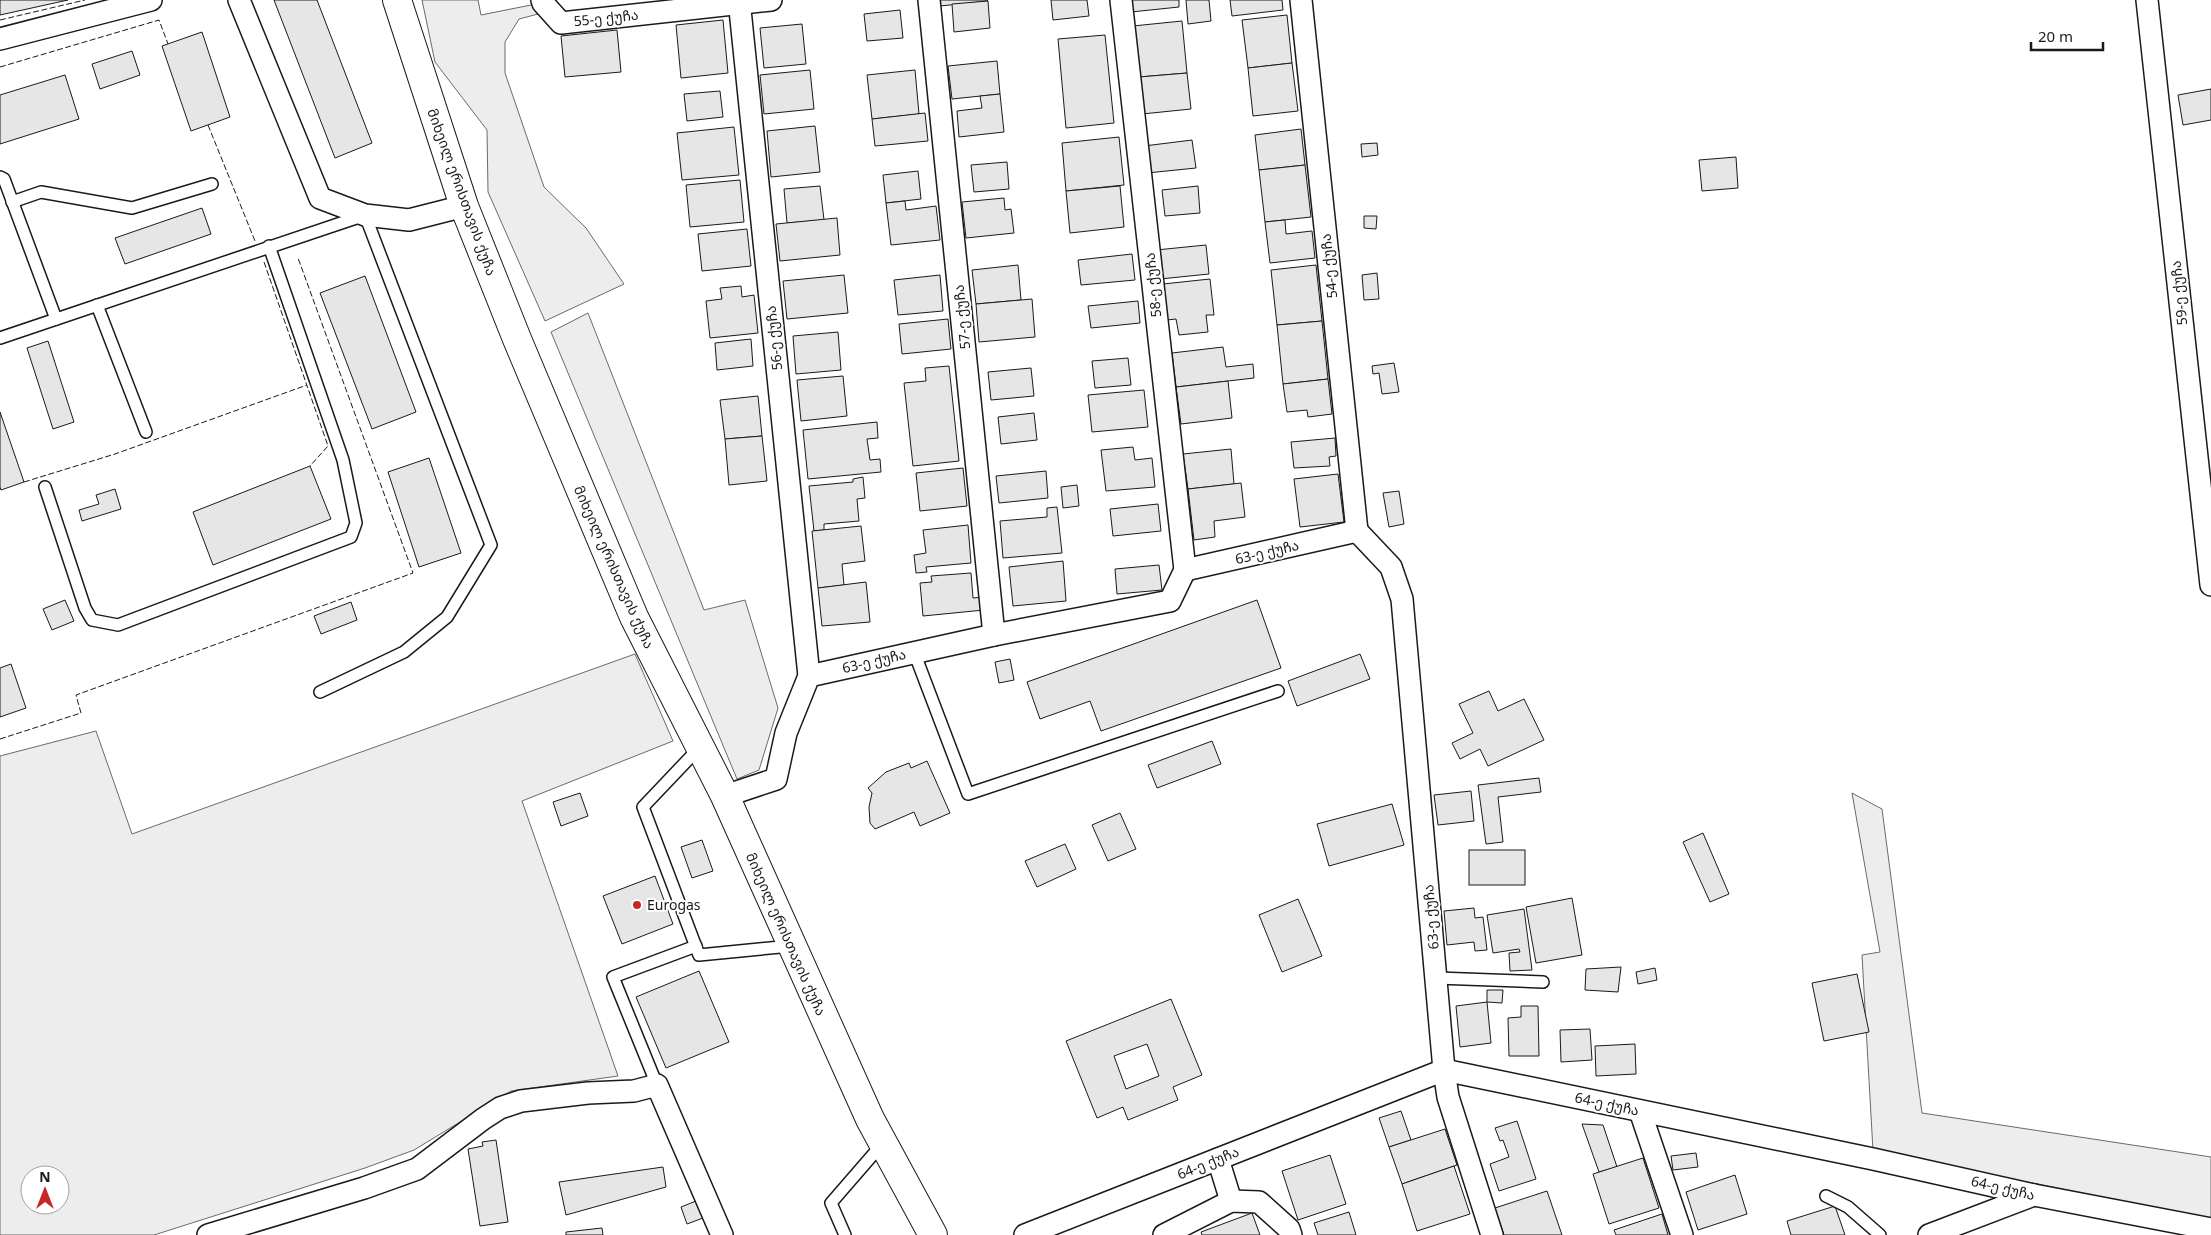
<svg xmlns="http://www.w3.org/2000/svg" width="2211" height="1235" font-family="Georgia,'Noto Sans Georgian',serif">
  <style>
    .built { fill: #ededed; stroke: #6a6a6a; fill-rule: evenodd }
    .building { fill: #e6e6e6; stroke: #1a1a1a; fill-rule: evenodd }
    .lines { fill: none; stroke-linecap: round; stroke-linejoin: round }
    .lane-casing { stroke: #1a1a1a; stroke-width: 14 }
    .street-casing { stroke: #1a1a1a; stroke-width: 24 }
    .secondary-casing { stroke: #1a1a1a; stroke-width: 30 }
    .lane { stroke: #fff; stroke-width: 11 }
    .street { stroke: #fff; stroke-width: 21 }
    .secondary { stroke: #fff; stroke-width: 28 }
    .fence { stroke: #1a1a1a; stroke-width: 1; stroke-dasharray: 6 2.5; stroke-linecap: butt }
    .poi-dot { fill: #c62828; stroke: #fff; stroke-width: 2 }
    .labels { text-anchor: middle; stroke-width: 4; stroke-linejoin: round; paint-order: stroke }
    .street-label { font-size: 14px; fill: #1a1a1a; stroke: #fff }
    .poi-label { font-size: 14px; fill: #1a1a1a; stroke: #fff; text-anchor: start }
  </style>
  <rect width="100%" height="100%" fill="#fff"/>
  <g class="built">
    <path d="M422,0h56l3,15 55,-11 2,10 -19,5 -14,23v31l39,114 42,41 38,56 -79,37 -57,-129 -1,-62 -52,-68z"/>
    <path d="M588,313l116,297 41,-10 33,108 -19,62 -22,9 -186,-447z"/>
    <path d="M635,654l38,87 -151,60 96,275 -107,15 -97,59 -49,18 -211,67h-154v-479l96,-25 36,103zM30,1175h30v30h-30z"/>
    <path d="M1852,793l30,16 40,304 289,44v62l-338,-68 -11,-196 18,-3z"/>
  </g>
  <g class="building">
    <path d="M0,0h68l-68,15z"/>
    <path d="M274,0h43l55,143 -37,15z"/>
    <path d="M939,0h48l1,1 -48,5z"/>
    <path d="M1051,0h36l2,16 -36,4z"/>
    <path d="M1130,0h49v7l-48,5z"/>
    <path d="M1186,0h23l2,21 -23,3z"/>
    <path d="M1230,0h52l1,10 -51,6z"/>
    <path d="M988,1l2,27 -36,4 -2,-28z"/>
    <path d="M900,10l3,28 -36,3 -3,-27z"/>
    <path d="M1287,15l5,48 -44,5 -6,-48z"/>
    <path d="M723,20l5,53 -47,5 -5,-53z"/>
    <path d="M1182,21l5,52 -48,4 -6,-51z"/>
    <path d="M802,24l4,40 -42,4 -4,-40z"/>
    <path d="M617,30l4,42 -56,5 -4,-41z"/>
    <path d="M202,32l28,85 -39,14 -29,-85z"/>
    <path d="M1105,35l9,88 -48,5 -8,-89z"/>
    <path d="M132,51l8,24 -40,14 -8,-25z"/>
    <path d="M997,61l3,33 -48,5 -4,-33z"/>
    <path d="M1292,63l6,48 -45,5 -5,-48z"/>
    <path d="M810,70l4,39 -50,5 -4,-39z"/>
    <path d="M915,70l4,44 -47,5 -5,-44z"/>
    <path d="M1187,73l4,36 -49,5 -3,-37z"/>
    <path d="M65,75l14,44 -79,25v-49z"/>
    <path d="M2211,89v31l-28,5 -5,-30z"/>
    <path d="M720,91l3,26 -36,4 -3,-27z"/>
    <path d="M1000,94l4,38 -45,5 -2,-26 25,-3 -2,-12z"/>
    <path d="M925,113l3,28 -53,5 -3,-27z"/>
    <path d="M815,126l5,46 -49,5 -4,-46z"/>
    <path d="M734,127l5,48 -57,5 -5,-47z"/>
    <path d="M1301,129l4,36 -46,5 -4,-35z"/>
    <path d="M1119,137l5,48 -58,6 -4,-48z"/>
    <path d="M1192,140l4,28 -49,5 -3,-27z"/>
    <path d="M1377,143l1,12 -16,2 -1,-13z"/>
    <path d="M1736,157l2,31 -36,3 -3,-31z"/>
    <path d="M1007,162l2,27 -35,3 -3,-27z"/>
    <path d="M1305,165l6,52 -46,5 -6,-52z"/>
    <path d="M918,171l3,28 -35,4 -3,-28z"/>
    <path d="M740,180l4,42 -54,5 -4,-42z"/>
    <path d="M820,186l4,34 -37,3 -3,-34z"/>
    <path d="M1120,186l4,41 -54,6 -4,-42z"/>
    <path d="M1198,186l2,27 -35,3 -3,-26z"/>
    <path d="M1004,198l1,12 6,-1 3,24 -48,5 -4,-36z"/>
    <path d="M905,201l1,9 30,-4 4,34 -49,5 -5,-42z"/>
    <path d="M202,208l9,26 -86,30 -10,-26z"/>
    <path d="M1364,216h13l-1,13 -12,-1z"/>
    <path d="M837,218l3,37 -60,6 -4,-37z"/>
    <path d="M1285,220l1,14 26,-3 3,27 -45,5 -5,-41z"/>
    <path d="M747,229l4,37 -49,5 -4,-37z"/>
    <path d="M1206,245l3,29 -49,5 -4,-29z"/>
    <path d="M1132,254l3,26 -54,5 -3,-25z"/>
    <path d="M1018,265l3,35 -45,4 -4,-34z"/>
    <path d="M1316,265l6,56 -45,4 -6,-55z"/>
    <path d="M1377,273l2,26 -15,1 -2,-25z"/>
    <path d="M844,275l4,38 -61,6 -4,-38z"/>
    <path d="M940,275l3,36 -45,4 -4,-35z"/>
    <path d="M365,276l51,136 -44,17 -52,-136z"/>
    <path d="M1210,279l4,36h-8l2,17 -29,3 -3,-16 -9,1 -4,-36z"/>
    <path d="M741,286l1,11 12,-2 4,38 -48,5 -4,-37 16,-2 -2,-11z"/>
    <path d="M1032,299l3,38 -56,5 -3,-38z"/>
    <path d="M1138,301l2,22 -49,5 -3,-22z"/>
    <path d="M948,319l3,30 -49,5 -3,-30z"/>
    <path d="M1322,321l6,58 -45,5 -6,-59z"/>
    <path d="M838,332l3,38 -45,4 -3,-38z"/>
    <path d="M751,339l2,27 -36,4 -2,-27z"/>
    <path d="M48,341l26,81 -21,7 -26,-81z"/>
    <path d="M1223,347l3,20 27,-3 1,14 -78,9 -4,-34z"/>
    <path d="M1128,358l3,27 -36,3 -3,-27z"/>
    <path d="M1394,363l5,29 -17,2 -3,-21 -6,1 -1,-8z"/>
    <path d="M949,366l10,95 -46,5 -9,-83 22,-2 -1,-13z"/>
    <path d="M1031,368l3,28 -43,4 -3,-28z"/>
    <path d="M843,376l4,40 -46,5 -4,-41z"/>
    <path d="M1328,379l4,35 -24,3 -1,-7 -20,2 -4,-28z"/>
    <path d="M1228,381l4,37 -51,6 -5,-37z"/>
    <path d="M1144,390l4,37 -56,5 -4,-37z"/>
    <path d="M758,396l4,40 -37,3 -5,-39z"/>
    <path d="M0,412l24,70 -23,8 -1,-3z"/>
    <path d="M1034,413l3,27 -36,4 -3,-27z"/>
    <path d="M877,422l1,16 -11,1 3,21 10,-1 1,13 -73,7 -5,-49z"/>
    <path d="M762,436l5,45 -38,4 -4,-46z"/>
    <path d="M1335,438l1,18 -7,1 1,9 -36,2 -3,-26z"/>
    <path d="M1133,447l2,13 17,-2 3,29 -49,4 -5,-41z"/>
    <path d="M1231,449l3,35 -46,5 -5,-35z"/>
    <path d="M429,458l32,95 -42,14 -31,-95z"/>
    <path d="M310,466l21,53 -118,46 -20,-53z"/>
    <path d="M963,468l4,38 -47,5 -4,-38z"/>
    <path d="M1046,471l2,27 -49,5 -3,-27z"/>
    <path d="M1338,474l6,48 -44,5 -6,-48z"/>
    <path d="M863,477l2,21 -8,1 2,22 -35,3v6l-10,1 -5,-45 44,-4v-3z"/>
    <path d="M1241,483l4,34 -31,4 1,16 -21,3 -6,-51z"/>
    <path d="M1077,485l2,21 -16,2 -2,-21z"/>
    <path d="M115,489l6,20 -39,12 -3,-11 20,-6 -3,-9z"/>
    <path d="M1399,491l5,33 -15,3 -6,-34z"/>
    <path d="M1158,504l3,27 -48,5 -3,-27z"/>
    <path d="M1057,507l5,46 -59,5 -3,-37 47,-4v-9z"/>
    <path d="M968,525l3,38 -45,4 1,5 -11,1 -2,-18 12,-2 -3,-23z"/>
    <path d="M861,526l4,35 -23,3 2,21 -26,3 -6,-57z"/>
    <path d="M1063,561l3,40 -53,5 -4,-39z"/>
    <path d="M1159,565l3,25 -45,4 -2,-25z"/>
    <path d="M971,573l2,25 10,-1 1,13 -61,6 -3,-33 12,-1 -1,-6z"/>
    <path d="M866,582l4,40 -48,4 -4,-38z"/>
    <path d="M65,600l9,21 -22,9 -9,-21z"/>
    <path d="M1257,600l24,68 -180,63 -11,-30 -50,18 -13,-37z"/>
    <path d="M351,602l6,18 -36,14 -7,-18z"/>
    <path d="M1360,654l10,25 -73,27 -9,-25z"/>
    <path d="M1010,659l4,21 -15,3 -4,-21z"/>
    <path d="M11,664l15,44 -26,9v-49z"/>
    <path d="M1489,691l9,20 26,-12 20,41 -56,26 -8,-17 -20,10 -8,-16 21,-10 -14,-29z"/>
    <path d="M1212,741l9,23 -64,24 -9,-23z"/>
    <path d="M927,761l23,52 -30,13 -6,-14 -39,17 -5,-6 -1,-16 3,-14 -4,-5 18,-16 23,-9 2,5z"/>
    <path d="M1539,778l2,14 -43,5 5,45 -17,2 -8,-59z"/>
    <path d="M1471,791l3,30 -36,4 -4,-30z"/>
    <path d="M580,793l8,23 -27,10 -8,-24z"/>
    <path d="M1392,804l12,41 -75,21 -12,-42z"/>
    <path d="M1120,813l16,36 -28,12 -16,-36z"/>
    <path d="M1703,833l26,61 -19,8 -27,-60z"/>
    <path d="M702,840l11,31 -21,7 -11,-31z"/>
    <path d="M1065,844l11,25 -39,18 -12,-26z"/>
    <rect x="1469" y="850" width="56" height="35"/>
    <path d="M655,876l18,48 -51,20 -19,-48z"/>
    <path d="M1572,898l10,57 -46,8 -10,-56z"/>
    <path d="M1298,899l24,57 -40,16 -23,-57z"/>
    <path d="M1474,908l1,10 8,-1 4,33 -12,1 -1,-9 -27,3 -3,-34z"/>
    <path d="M1524,909l8,61 -22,1 -1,-18 11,-1 -1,-3 -26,4 -6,-38z"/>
    <path d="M1621,967l-3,25 -33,-2 1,-21z"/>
    <path d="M1655,968l2,12 -19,4 -2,-12z"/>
    <path d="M699,971l30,71 -63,26 -30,-71z"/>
    <path d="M1857,974l12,58 -45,9 -12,-58z"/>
    <path d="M1487,990h16l-1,13 -15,-1z"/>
    <path d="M1171,999l31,76 -29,12 5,13 -50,20 -5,-13 -26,11 -31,-77zM1147,1044l12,32 -33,13 -12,-33z"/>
    <path d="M1487,1002l4,41 -31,4 -4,-41z"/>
    <path d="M1521,1006h17l1,50h-30l-1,-38 13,-1z"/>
    <path d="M1590,1029l2,31 -31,2 -1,-32z"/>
    <path d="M1635,1044l1,30 -40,2 -1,-30z"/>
    <path d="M1401,1111l10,29 -22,7 -10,-29z"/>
    <path d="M1517,1121l19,58 -37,12 -9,-27 19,-7 -6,-17 -3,1 -5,-13z"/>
    <path d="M1582,1124l21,1 14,42 -18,5z"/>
    <path d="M1445,1129l12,36 -55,19 -13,-37z"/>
    <path d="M496,1140l12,82 -28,4 -12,-77 15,-3 -1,-4z"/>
    <path d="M1696,1153l2,14 -25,3 -2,-14z"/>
    <path d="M1330,1155l16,49 -48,16 -16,-49z"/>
    <path d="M1643,1158l16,50 -50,16 -16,-50z"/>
    <path d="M1454,1166l16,48 -53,17 -15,-47z"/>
    <path d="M663,1167l3,20 -100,28 -7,-33z"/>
    <path d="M1735,1175l12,39 -49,16 -12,-38z"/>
    <path d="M1547,1191l15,44h-58l-9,-27z"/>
    <path d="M696,1201l7,17 -16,6 -6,-17z"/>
    <path d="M1835,1206l10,29h-54l-4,-14z"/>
    <path d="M1349,1212l7,23h-38l-4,-12z"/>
    <path d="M1252,1213l8,22h-58l-1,-3z"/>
    <path d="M1662,1214l6,21h-52l-2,-5z"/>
    <path d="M602,1228l1,7h-37v-3z"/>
  </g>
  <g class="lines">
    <g class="lane-casing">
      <g id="lane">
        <path d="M0,177l4,2 52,140"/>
        <path d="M12,202l29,-10 91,16 80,-24"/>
        <path d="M97,305l49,127"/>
        <path d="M0,338l365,-123 126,330 -44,72 -43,35 -84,40"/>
        <path d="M45,487l40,121 7,12 26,5 233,-88 5,-14 -13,-63 -74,-214"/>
        <path d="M914,652l54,142 310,-103"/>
        <path d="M700,747l-57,60 56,148 92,-9"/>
        <path d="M1437,978l106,4"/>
        <path d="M657,1085l-44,-108 83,-31"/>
        <path d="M1826,1196l22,11 32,28"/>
        <path d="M845,1235l-14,-32 52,-60"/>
      </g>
    </g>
    <g class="street-casing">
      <g id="street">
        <path d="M239,0l81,198 45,17 44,5 55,-14"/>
        <path d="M542,0l1,3 18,20 210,-23"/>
        <path d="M739,0l70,676"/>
        <path d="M929,0l65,635"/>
        <path d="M1121,0l64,570"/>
        <path d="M1301,0l56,531"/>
        <path d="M2147,0l64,585"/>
        <path d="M0,39l151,-39"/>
        <path d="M1357,531l34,36 11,32 42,471 4,27 44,138"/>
        <path d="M1185,570l172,-39"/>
        <path d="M725,796l51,-17 10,-46 23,-57 185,-41 176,-34 15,-31"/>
        <path d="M1640,1111l42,124"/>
        <path d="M1218,1159l13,42"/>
        <path d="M208,1235l156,-47 53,-19 66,-50 17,-11 21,-7 67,-8 46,-2 23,-6 65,150"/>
        <path d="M1025,1235l419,-165 429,89 161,36 177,34"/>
        <path d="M1164,1235l67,-34 28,1 30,27 2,6"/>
        <path d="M1929,1235l105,-40"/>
      </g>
    </g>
    <g class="secondary-casing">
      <path id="secondary" d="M397,0l67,206 53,133 117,278 91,179 145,323 63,116"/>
    </g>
    <use href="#lane" class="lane"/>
    <use href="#street" class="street"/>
    <use href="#secondary" class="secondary"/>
    <g class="fence">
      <path d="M0,20l85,-20"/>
      <path d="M0,67l159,-47 9,24"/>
      <path d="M208,125l47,116"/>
      <path d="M264,262l64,184 -18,20"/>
      <path d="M24,482l91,-28 192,-69"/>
      <path d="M0,739l81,-26 -5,-18 337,-122 -115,-315"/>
    </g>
  </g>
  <circle class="poi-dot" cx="637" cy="905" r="5"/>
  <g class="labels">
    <g class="street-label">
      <text transform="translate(606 18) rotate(-6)" y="5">55-ე ქუჩა</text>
      <text transform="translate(462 192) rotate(70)" y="5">მიხეილ ერისთავის ქუჩა</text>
      <text transform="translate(1329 266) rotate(-96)" y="5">54-ე ქუჩა</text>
      <text transform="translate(1153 285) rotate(-96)" y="5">58-ე ქუჩა</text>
      <text transform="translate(2179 293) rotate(-96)" y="5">59-ე ქუჩა</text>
      <text transform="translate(962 317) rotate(-96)" y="5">57-ე ქუჩა</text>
      <text transform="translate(774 338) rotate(-96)" y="5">56-ე ქუჩა</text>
      <text transform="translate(1267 552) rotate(-13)" y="5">63-ე ქუჩა</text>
      <text transform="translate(614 567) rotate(66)" y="5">მიხეილ ერისთავის ქუჩა</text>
      <text transform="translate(874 661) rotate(-13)" y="5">63-ე ქუჩა</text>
      <text transform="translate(1431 917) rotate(-95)" y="5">63-ე ქუჩა</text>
      <text transform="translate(786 934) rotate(66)" y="5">მიხეილ ერისთავის ქუჩა</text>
      <text transform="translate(1607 1104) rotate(12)" y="5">64-ე ქუჩა</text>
      <text transform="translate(1208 1163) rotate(-22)" y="5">64-ე ქუჩა</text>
      <text transform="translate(2003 1188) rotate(13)" y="5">64-ე ქუჩა</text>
    </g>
    <g class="poi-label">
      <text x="647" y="910">Eurogas</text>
    </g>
  </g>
  <g transform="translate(45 1190)"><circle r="24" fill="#ffffff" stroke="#a3a3a3"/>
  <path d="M0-4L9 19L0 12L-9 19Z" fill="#c62828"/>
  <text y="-8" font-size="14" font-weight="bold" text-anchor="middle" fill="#1a1a1a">N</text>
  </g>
  <path d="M2031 42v8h72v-8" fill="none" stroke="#1a1a1a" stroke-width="2.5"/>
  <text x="2038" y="42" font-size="15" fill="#1a1a1a" stroke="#ffffff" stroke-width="4" paint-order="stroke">20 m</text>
</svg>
